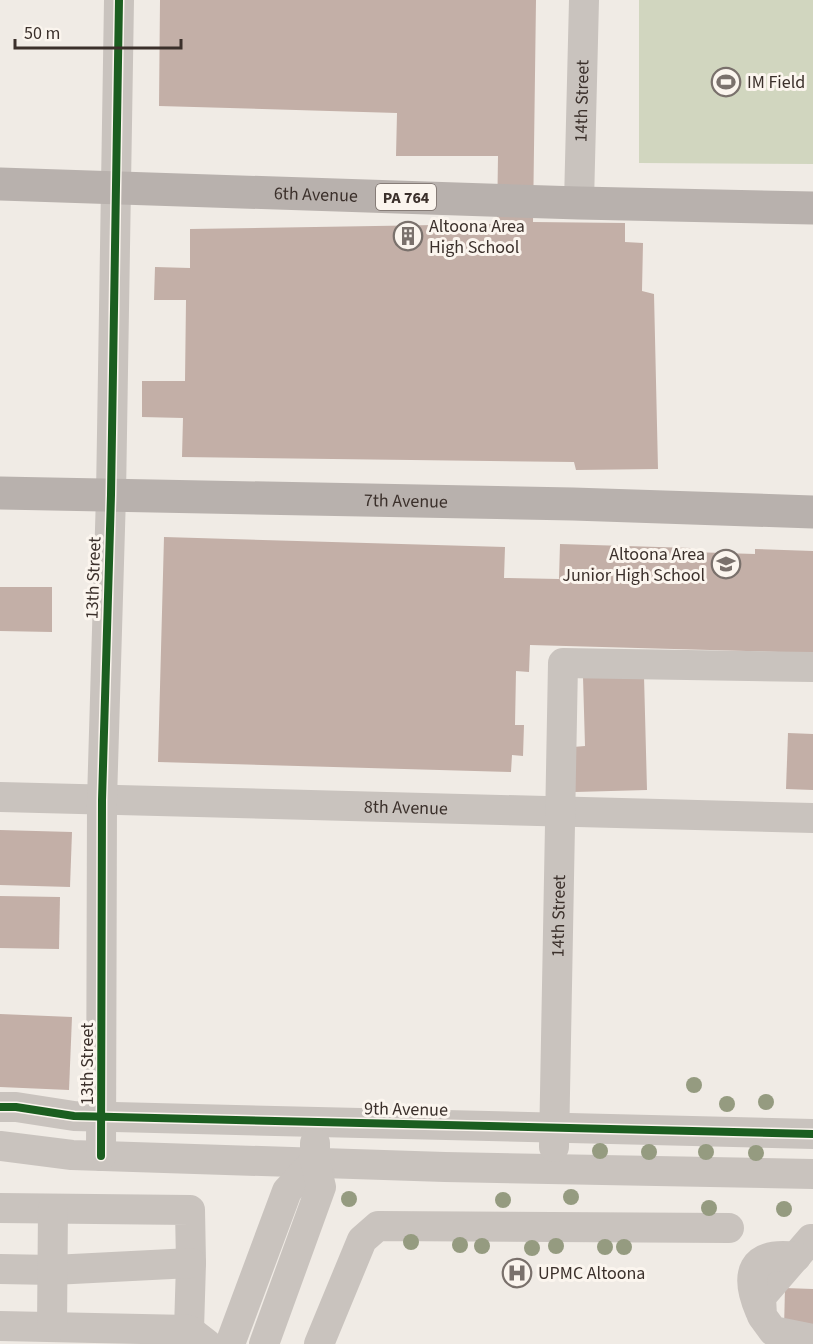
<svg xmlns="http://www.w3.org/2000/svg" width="813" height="1344" font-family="'Source Sans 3',sans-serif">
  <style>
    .green { fill: #d1d6bf }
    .building { fill: #c3afa7 }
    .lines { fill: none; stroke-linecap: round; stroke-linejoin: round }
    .minor { stroke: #c9c3be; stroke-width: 30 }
    .major { stroke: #b8b1ad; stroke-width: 33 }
    .cycleway-casing { stroke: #fbf5ee; stroke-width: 11 }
    .cycleway { stroke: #1b5e20; stroke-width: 8 }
    .tree { fill: #959b80 }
    .labels { text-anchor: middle; stroke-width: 6; stroke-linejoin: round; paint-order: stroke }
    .shield { fill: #fbf5ee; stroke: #756b66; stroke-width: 1.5 }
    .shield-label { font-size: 16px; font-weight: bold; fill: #3b302b }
    .poi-label { font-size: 18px; fill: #3b302b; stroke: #fbf5ee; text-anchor: start }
    .street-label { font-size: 18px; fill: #3b302b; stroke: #fbf5ee }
  </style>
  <rect width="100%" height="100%" fill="#f0ebe5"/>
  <path class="green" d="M639,0h174v164l-174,-1z"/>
  <g class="building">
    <path d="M160,0h376l-3,222 92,1v19l18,1 -1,48 12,3 4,175 -82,1 -2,-8 -392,-5 1,-39 -41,-1v-36h43l1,-81h-32l1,-33 35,1v-39l307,-5 1,-68h-102l1,-43 -238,-7z"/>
    <path d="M164,537l341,10 -1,31 55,1 1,-35 131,4v4l64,2v-5l58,2v102l-283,-8 -1,27 -13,-1 -1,54h9l-1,31 -11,-1 -1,17 -353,-10z"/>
    <path d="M0,587h52v45l-52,-1z"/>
    <path d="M644,676l3,114 -72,2 -2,-45 12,-1 -2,-69z"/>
    <path d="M788,733l25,1v56l-27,-1z"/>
    <path d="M0,830l72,2 -2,55 -70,-2z"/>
    <path d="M0,896l60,1 -1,52 -59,-1z"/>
    <path d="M0,1014l72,3 -3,73 -69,-3z"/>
    <path d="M785,1288l28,1v41l-29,-1z"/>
  </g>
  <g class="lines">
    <g class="minor">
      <path id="s1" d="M579,203l5,-203"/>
      <path id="s2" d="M0,797l813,21"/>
      <path d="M0,1107h16l58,9 739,18"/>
      <path d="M0,1146l72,9 373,12 368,7"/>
      <path id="s3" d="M554,1147l9,-484 250,4"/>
      <path d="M101,1156l1,-356 9,-305 8,-495"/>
      <path d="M0,1208l190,2 1,53 -2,67"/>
      <path d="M811,1239l-50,58 1,19 11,15 40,8"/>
      <path d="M0,1269l53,1 138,-7"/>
      <path d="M760,1311c-16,-37 -9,-60 36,-54"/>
      <path d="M0,1326l189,4 18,14"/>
      <path d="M52,1327l1,-118"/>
      <path d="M230,1344l57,-153 28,-30"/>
      <path d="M264,1344l57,-157 -6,-26v-18"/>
      <path d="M319,1344l43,-104 16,-14 351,2"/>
    </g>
    <g class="major">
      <path id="s4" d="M0,184l579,19 234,5"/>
      <path id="s5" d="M0,493l573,11 240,8"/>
    </g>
    <g class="cycleway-casing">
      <g id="cycleway">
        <path d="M0,1107h16l58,9 739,18"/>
        <path d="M101,1156l1,-356 9,-305 8,-495"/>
      </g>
    </g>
    <use href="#cycleway" class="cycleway"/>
  </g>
  <g class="tree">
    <circle cx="694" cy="1085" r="8"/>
    <circle cx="766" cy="1102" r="8"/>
    <circle cx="727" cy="1104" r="8"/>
    <circle cx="600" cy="1151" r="8"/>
    <circle cx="649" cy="1152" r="8"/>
    <circle cx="706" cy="1152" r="8"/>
    <circle cx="756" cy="1153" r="8"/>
    <circle cx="571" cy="1197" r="8"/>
    <circle cx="349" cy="1199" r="8"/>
    <circle cx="503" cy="1200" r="8"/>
    <circle cx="709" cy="1208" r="8"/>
    <circle cx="784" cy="1209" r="8"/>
    <circle cx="411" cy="1242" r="8"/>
    <circle cx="460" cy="1245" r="8"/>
    <circle cx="482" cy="1246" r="8"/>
    <circle cx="556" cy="1246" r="8"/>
    <circle cx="605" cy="1247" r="8"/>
    <circle cx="624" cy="1247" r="8"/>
    <circle cx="532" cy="1248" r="8"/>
  </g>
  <defs>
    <g id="stadium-ring" transform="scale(1.5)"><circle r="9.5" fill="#fbf5ee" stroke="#7a716c" stroke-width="1.5"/><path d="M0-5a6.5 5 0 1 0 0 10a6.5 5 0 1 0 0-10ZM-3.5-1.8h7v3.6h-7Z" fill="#7a716c"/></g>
    <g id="building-ring" transform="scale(1.5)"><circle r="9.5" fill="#fbf5ee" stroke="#7a716c" stroke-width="1.5"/><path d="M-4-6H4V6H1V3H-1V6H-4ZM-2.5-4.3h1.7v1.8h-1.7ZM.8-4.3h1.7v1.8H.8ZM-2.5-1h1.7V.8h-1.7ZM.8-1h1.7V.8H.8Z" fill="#7a716c"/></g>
    <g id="school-ring" transform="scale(1.5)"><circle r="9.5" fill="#fbf5ee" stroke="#7a716c" stroke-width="1.5"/><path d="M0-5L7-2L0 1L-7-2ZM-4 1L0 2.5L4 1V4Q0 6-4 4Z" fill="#7a716c"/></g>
    <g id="hospital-ring" transform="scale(1.5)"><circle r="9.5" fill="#fbf5ee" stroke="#7a716c" stroke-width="1.5"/><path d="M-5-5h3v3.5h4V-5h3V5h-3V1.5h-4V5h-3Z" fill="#7a716c"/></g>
  </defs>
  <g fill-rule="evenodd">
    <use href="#stadium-ring" x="726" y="82"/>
    <use href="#building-ring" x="408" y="236"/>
    <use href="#school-ring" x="726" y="564"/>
    <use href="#hospital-ring" x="517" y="1273"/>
  </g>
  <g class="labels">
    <rect class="shield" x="376" y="184" width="60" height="26" rx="4.5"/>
    <g class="shield-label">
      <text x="406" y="203">PA 764</text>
    </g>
    <g class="poi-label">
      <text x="747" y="88">IM Field</text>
      <text x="429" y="232">Altoona Area<tspan x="429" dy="21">High School</tspan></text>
      <text x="705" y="560" text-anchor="end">Altoona Area<tspan x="705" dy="21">Junior High School</tspan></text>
      <text x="538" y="1279">UPMC Altoona</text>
    </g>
    <g class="street-label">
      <text dy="6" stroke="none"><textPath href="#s1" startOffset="102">14th Street</textPath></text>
      <text dy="6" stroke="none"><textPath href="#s4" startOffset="316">6th Avenue</textPath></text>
      <text dy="6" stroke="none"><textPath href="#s5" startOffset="406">7th Avenue</textPath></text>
      <text transform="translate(93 578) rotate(-88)" y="6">13th Street</text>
      <text dy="6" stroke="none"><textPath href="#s2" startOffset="406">8th Avenue</textPath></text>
      <text dy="6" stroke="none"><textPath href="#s3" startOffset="231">14th Street</textPath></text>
      <text transform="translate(87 1064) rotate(-90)" y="6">13th Street</text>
      <text transform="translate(406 1109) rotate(1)" y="6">9th Avenue</text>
    </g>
  </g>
  <path d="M15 39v9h166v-9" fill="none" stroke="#3b302b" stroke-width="3"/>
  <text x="24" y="39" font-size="18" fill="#3b302b" stroke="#fbf5ee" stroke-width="4.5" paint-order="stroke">50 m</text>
</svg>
